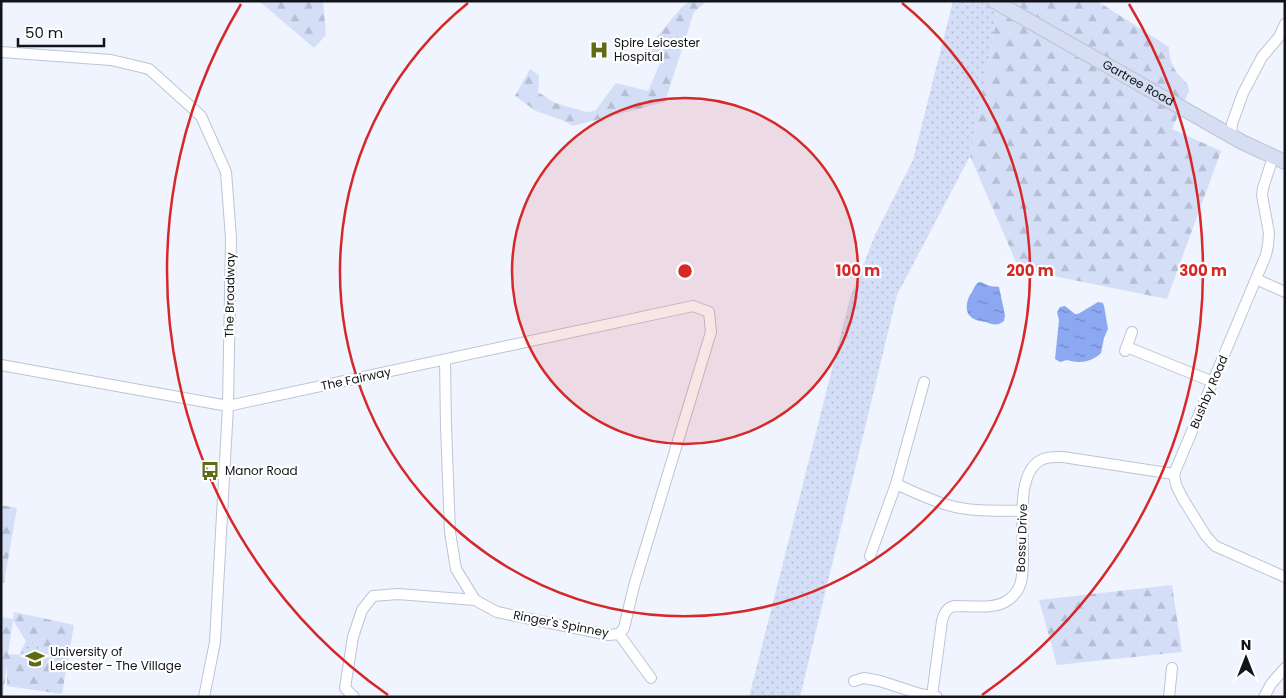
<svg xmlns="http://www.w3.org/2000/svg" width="1286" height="698" font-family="Poppins,sans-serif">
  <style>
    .grass { fill: url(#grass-dots) }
    .forest { fill: url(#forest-firs); fill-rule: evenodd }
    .water { fill: url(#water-ripples) }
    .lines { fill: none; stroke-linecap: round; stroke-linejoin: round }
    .minor-casing { stroke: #bdc4d5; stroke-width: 12 }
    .secondary-casing { stroke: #bdc4d5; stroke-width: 16 }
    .minor { stroke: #fff; stroke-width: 10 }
    .secondary { stroke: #d6def3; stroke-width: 14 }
    .ring { fill: none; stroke: #d62828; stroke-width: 2.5 }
    .labels { text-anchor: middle; stroke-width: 4.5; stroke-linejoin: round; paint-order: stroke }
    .poi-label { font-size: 12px; fill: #12141a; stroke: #fff; text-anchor: start }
    .street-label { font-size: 12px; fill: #12141a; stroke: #fff }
    .centre { fill: #d62828; stroke: #fff; stroke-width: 2.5 }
    .ring-label { font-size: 15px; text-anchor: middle; font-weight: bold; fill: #d62828; stroke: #fff; stroke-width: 4.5; stroke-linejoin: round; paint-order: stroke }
  </style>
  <defs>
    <pattern id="grass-dots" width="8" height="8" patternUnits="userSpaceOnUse" patternTransform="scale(1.25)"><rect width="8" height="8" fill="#d4def7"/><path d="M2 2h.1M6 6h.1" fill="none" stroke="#b5bed3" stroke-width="1.8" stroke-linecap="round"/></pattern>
    <pattern id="forest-firs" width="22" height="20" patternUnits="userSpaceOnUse" patternTransform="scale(1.25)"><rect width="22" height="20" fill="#d4def7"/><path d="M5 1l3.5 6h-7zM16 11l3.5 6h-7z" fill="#b5bed3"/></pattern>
    <pattern id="water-ripples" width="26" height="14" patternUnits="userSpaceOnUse" patternTransform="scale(1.25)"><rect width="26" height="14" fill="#8ca8f2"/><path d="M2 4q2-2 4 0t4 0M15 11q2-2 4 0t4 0" fill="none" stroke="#7188c3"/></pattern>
  </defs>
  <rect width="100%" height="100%" fill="#eff4fe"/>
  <g class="grass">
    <path d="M953,1h47l-30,155 -73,139 -97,402h-51l101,-399 26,-65 37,-73z"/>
    <path d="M26,641l14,4 -4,19 -10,1 -7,-10z"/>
  </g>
  <g class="forest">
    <path d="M259,1h64l3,34 -12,13z"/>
    <path d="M690,1h17l-13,11 -29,90 -92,24 -11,-6 -26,-9 -21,-15 15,-27 9,6 -1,17 17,11 31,9 9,-1 21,-28 32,8 15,-35 -17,-6 34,-41z"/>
    <path d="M1000,1h97l72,46c0,10 3,20 9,27 5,6 11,9 11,17l-17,38 49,22 -54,148 -148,-30 -49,-113z"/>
    <path d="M1,505l16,3 -13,75 -3,-1z"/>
    <path d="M1172,585l10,67 -125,13 -18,-65z"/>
    <path d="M14,612l60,13 -12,69 -55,-8v-23l-4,34h-2v-80l12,2zM13,620l13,21 14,4 -4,19 -10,1 -7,-10 -11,-1z"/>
  </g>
  <g class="water">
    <path d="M979,282c4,0 7,3 11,4 4,1 6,0 9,1l6,28 -1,6c-6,5 -12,4 -18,1 -4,-1 -9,-1 -12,-3 -10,-5 -8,-17 -4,-24 4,-5 4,-10 9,-13z"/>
    <path d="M1098,302l5,1 1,3 4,23 -4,9 -3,15c-9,9 -22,11 -34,7l-7,2 -5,-3 4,-39 -2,-8 3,-5 5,-1 10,8h3z"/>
  </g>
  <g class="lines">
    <g class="minor-casing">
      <g id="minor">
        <path d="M1,52l110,8 38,9 52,47 25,56 5,66 -3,168 -13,236 -11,55"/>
        <path d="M1231,135l1,-11 11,-31 19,-36 17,-20 6,-13"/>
        <path d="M1273,157l-10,31 -1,7 7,38 -1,12 -2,10 -92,219 2,11 7,14 23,37 9,10 70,31"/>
        <path d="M1256,279l29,13"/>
        <path d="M1127,347l86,35"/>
        <path d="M1125,351l7,-19"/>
        <path d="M1,365l227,41 465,-100 16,6 2,20 -77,254 -10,42 -5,6 -10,1 -112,-23 -22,-12 -19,-31 -6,-37 -4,-106 -1,-66"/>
        <path d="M896,484c18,8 36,17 55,22 23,6 47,4 71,5"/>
        <path d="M870,556l26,-72 28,-102"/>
        <path d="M619,634l32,44"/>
        <path d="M854,681l10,-3 16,3 40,13 17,3"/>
        <path d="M932,696l10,-75c2,-8 5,-14 13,-15 15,0 38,3 50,-4 7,-4 12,-9 15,-17 10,-28 -11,-109 21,-125 7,-4 15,-3 22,-3l111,17"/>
        <path d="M354,697l-9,-9 8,-51 9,-27 11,-14 25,-2 77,6"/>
        <path d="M1169,697l3,-29"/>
        <path d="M1264,697l7,-13 14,-16"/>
      </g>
    </g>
    <g class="secondary-casing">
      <g id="secondary">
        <path id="s1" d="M994,1l248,141 43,20"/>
      </g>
    </g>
    <use href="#minor" class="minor"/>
    <use href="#secondary" class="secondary"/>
  </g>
  <circle cx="685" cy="271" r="173" fill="#d62828" fill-opacity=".12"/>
  <g class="ring">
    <circle cx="685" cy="271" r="173"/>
    <path d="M902 3A345 345 0 1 1 468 3"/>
    <path d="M388 695A518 518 0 0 1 241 4M1129 4A518 518 0 0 1 982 695"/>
  </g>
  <defs>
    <g id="hospital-bare" transform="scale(1.5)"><path d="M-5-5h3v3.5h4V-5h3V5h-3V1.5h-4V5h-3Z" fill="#5f6c14" stroke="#fff" stroke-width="2.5" paint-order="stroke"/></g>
    <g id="bus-bare" transform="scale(1.5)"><path d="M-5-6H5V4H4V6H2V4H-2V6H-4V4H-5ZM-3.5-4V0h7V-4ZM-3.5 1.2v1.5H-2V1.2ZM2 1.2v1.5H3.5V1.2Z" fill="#5f6c14" stroke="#fff" stroke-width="2.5" paint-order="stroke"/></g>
    <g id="university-bare" transform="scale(1.5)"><path d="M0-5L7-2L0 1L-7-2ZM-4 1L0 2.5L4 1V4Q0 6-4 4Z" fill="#5f6c14" stroke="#fff" stroke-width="2.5" paint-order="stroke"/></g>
  </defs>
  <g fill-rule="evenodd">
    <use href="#hospital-bare" x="599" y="50"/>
    <use href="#bus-bare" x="210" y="471"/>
    <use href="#university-bare" x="35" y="659"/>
  </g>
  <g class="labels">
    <g class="poi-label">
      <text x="614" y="47">Spire Leicester<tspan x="614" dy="14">Hospital</tspan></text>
      <text x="225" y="475">Manor Road</text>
      <text x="50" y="656">University of<tspan x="50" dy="14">Leicester - The Village</tspan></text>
    </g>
    <g class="street-label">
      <text dy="4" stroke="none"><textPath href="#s1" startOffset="166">Gartree Road</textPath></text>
      <text transform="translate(230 295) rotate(-89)" y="4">The Broadway</text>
      <text transform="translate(356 379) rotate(-12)" y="4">The Fairway</text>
      <text transform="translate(1209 392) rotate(-67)" y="4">Bushby Road</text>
      <text transform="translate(1022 538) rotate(-88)" y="4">Bossu Drive</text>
      <text transform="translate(561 624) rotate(11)" y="4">Ringer's Spinney</text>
    </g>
  </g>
  <circle cx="685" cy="271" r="8" class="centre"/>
  <g class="ring-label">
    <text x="858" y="276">100 m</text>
    <text x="1030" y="276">200 m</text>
    <text x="1203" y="276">300 m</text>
  </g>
  <rect width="1286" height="698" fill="none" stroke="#12141a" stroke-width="5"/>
  <g transform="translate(1246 658)" stroke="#ffffff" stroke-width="4" paint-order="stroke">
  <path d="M0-4L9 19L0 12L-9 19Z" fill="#12141a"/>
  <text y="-8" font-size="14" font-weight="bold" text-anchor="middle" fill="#12141a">N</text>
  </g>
  <path d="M18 38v8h86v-8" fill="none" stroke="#12141a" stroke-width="2.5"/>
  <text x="25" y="38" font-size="15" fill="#12141a" stroke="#ffffff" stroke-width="4" paint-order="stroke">50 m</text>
</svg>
